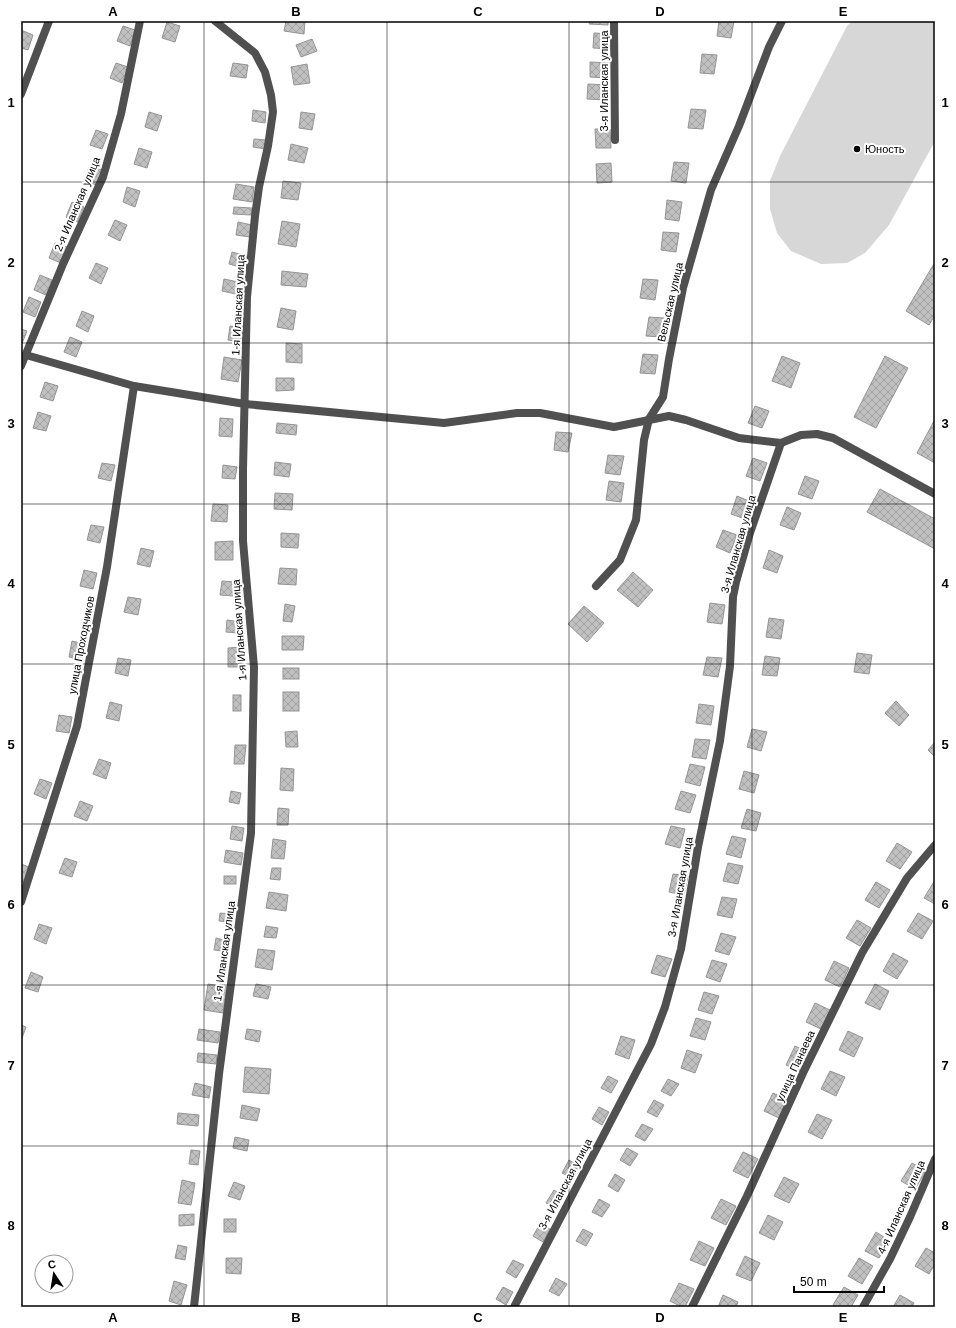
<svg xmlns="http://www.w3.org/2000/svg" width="956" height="1328" font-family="Helvetica,sans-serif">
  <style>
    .garden { fill: #d7d7d7 }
    .building { fill: url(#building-cross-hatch); stroke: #949494 }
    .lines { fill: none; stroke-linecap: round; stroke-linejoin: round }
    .street { stroke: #505050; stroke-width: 8 }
    .grid { fill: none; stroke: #000; stroke-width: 1; stroke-opacity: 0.55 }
    .poi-dot { fill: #000; stroke: #fff; stroke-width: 1.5 }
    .labels { text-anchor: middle; stroke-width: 4; stroke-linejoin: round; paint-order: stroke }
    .street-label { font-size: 11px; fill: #000; stroke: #fff }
    .poi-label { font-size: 11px; fill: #000; stroke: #fff; text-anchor: start }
    .neatline { fill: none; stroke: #000; stroke-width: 1.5 }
    .grid-label { font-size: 13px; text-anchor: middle; font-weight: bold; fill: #000 }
  </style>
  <defs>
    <pattern id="building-cross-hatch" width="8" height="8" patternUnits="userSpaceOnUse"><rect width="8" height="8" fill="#c0c0c0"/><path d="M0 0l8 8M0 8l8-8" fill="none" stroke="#a3a3a3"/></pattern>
  </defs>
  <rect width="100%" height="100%" fill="#fff"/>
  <path class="garden" d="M852,21h83v120l-46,84 -24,28 -18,10 -26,1 -30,-13 -14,-18 -7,-24v-28l10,-25 67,-130z"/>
  <g class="building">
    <path d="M286,21h19l-1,13 -20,-3z"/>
    <path d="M590,21h18v4l-19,-1z"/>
    <path d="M719,21h15l-3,17 -14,-2z"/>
    <path d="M167,22l13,4 -5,16 -13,-4z"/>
    <path d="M123,26l12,4 -5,16 -13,-5z"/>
    <path d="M21,30l12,5 -5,15 -7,-2z"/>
    <path d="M594,33l19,1 -1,15 -19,-1z"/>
    <path d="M312,39l5,12 -16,6 -5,-12z"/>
    <path d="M702,54l15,1 -3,19 -14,-1z"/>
    <path d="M590,62l19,1 -1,15 -18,-1z"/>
    <path d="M116,63l12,4 -6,16 -12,-5z"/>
    <path d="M233,63l15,2 -2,13 -16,-2z"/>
    <path d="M307,64l3,19 -16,2 -3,-18z"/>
    <path d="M588,84l19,1 -1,15 -19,-1z"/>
    <path d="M691,109l15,1 -3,19 -15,-1z"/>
    <path d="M253,110l13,2 -1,11 -13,-2z"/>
    <path d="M149,112l13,4 -5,15 -12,-4z"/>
    <path d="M301,112l14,2 -3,16 -13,-2z"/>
    <path d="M595,129h15l1,19h-15z"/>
    <path d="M96,130l12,4 -6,15 -12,-4z"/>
    <path d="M254,139l13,1 -1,9 -13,-2z"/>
    <path d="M291,144l17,4 -4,15 -16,-3z"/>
    <path d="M139,148l13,4 -5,16 -13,-4z"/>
    <path d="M674,162l15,1 -3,20 -15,-2z"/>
    <path d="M611,163l1,19 -15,1 -1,-19z"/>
    <path d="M90,165l12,5 -6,15 -12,-5z"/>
    <path d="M283,181l18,2 -3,17 -17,-2z"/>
    <path d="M236,184l18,3 -2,15 -19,-3z"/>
    <path d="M127,187l13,4 -5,16 -12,-5z"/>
    <path d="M667,200l15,2 -3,19 -14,-2z"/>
    <path d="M72,202l12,5 -6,15 -12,-5z"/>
    <path d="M234,207l18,1 -1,7 -18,-1z"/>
    <path d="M115,220l12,5 -7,16 -12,-6z"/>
    <path d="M282,221l18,3 -4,23 -18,-3z"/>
    <path d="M238,222l14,3 -2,12 -14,-2z"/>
    <path d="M663,232l16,1 -3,19 -15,-2z"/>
    <path d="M55,243l12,4 -6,16 -12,-5z"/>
    <path d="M232,252l15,4 -3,12 -15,-4z"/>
    <path d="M935,262v53l-6,10 -23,-14z"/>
    <path d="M96,263l12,5 -7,16 -12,-6z"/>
    <path d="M282,271l26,3 -2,13 -25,-2z"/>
    <path d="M40,275l12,5 -6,15 -12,-5z"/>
    <path d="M224,279l14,3 -2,12 -14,-3z"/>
    <path d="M643,279l15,1 -3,20 -15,-2z"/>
    <path d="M29,297l12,5 -6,15 -12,-5z"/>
    <path d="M281,308l15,3 -3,19 -16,-3z"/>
    <path d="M82,311l12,5 -6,16 -12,-6z"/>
    <path d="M649,317l15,1 -3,19 -15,-1z"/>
    <path d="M230,326l13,2 -3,14 -12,-2z"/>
    <path d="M21,329l6,2 -6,15z"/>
    <path d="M70,337l12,5 -6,15 -12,-5z"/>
    <path d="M286,343l16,1v19l-16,-1z"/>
    <path d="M643,354l15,1 -3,19 -15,-1z"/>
    <path d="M782,356l18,7 -9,25 -19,-7z"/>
    <path d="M885,356l23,12 -32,60 -22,-11z"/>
    <path d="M224,357l18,3 -4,22 -17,-3z"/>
    <path d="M276,378h18v12l-18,1z"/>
    <path d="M45,382l13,4 -5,15 -13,-4z"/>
    <path d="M755,406l14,5 -7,17 -14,-5z"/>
    <path d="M38,412l13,4 -5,15 -13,-3z"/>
    <path d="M220,418l13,1 -1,18 -13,-1z"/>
    <path d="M935,419v44l-18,-10z"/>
    <path d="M277,423l20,2 -1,10 -20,-2z"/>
    <path d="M556,432l16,1 -4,19 -14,-2z"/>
    <path d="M608,455l16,1 -4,19 -15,-2z"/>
    <path d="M753,458l14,5 -7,18 -14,-5z"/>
    <path d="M275,462l16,2 -2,13 -15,-2z"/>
    <path d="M102,463l13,2 -4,16 -13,-3z"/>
    <path d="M223,465l14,2 -2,12 -13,-1z"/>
    <path d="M805,476l14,5 -7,18 -14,-5z"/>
    <path d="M609,481l15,2 -3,19 -15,-2z"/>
    <path d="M880,489l55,30v30l-68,-37z"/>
    <path d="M275,493l18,1 -1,16 -18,-1z"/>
    <path d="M737,496l14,6 -6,17 -14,-5z"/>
    <path d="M213,504l15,1 -1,17 -16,-1z"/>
    <path d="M787,507l14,6 -7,17 -14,-5z"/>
    <path d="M91,525l13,2 -4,16 -13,-3z"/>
    <path d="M723,530l14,5 -7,18 -14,-6z"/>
    <path d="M281,533l18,1 -1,14 -17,-1z"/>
    <path d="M233,541v19h-18v-18z"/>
    <path d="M141,548l13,3 -4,16 -13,-3z"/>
    <path d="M769,550l14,6 -6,17 -14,-5z"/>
    <path d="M280,568l17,1 -1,16 -18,-1z"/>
    <path d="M84,570l13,3 -4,16 -13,-3z"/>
    <path d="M633,572l20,18 -15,17 -21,-17z"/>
    <path d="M222,581l13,1 -1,14 -14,-1z"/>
    <path d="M128,597l13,2 -3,16 -14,-3z"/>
    <path d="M710,603l15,2 -3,19 -15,-2z"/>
    <path d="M285,604l10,2 -3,16 -9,-1z"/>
    <path d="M584,606l20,17 -17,19 -19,-18z"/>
    <path d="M769,618l15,2 -3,19 -15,-2z"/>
    <path d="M227,620l14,2 -2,11 -13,-1z"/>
    <path d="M282,636h22l-1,14h-21z"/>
    <path d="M72,641l13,3 -3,16 -13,-3z"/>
    <path d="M242,647v20h-14v-19z"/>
    <path d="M857,653l15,2 -3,19 -15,-2z"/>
    <path d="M765,656l15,2 -3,18 -15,-1z"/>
    <path d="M707,657l15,1 -4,19 -15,-2z"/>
    <path d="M118,658l13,2 -3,16 -13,-3z"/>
    <rect x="283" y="668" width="16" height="11"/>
    <rect x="283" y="692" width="16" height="19"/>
    <rect x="233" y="695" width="8" height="16"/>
    <path d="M896,701l13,14 -10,11 -14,-13z"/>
    <path d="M110,702l12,3 -3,16 -13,-3z"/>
    <path d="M699,704l15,2 -3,19 -15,-2z"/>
    <path d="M59,715l13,2 -3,16 -13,-2z"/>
    <path d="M752,729l15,3 -6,19 -14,-4z"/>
    <path d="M297,731l1,16h-12l-1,-15z"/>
    <path d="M695,739l15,1 -4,19 -14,-2z"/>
    <path d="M935,742v15l-7,-7z"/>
    <path d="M235,745h11l-2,19h-10z"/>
    <path d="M99,759l12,4 -5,16 -13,-5z"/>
    <path d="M690,764l15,3 -5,19 -15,-4z"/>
    <path d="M281,768l13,1 -1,22 -13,-1z"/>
    <path d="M744,771l15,4 -5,18 -15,-4z"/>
    <path d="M40,779l12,4 -6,16 -12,-5z"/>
    <path d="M231,791l10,2 -2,11 -10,-2z"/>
    <path d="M681,791l15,4 -6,18 -15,-4z"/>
    <path d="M80,801l13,5 -6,15 -13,-5z"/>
    <path d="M278,808l11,1 -1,16h-11z"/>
    <path d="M747,809l14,4 -5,18 -15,-3z"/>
    <path d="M232,826l12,2 -2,13 -12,-2z"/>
    <path d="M671,826l14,3 -5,19 -15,-4z"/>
    <path d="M732,836l14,3 -5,19 -15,-4z"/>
    <path d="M273,839l13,2 -2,18 -13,-1z"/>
    <path d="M897,843l15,9 -12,17 -14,-8z"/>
    <path d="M226,850l17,3 -2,12 -17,-3z"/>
    <path d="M65,858l12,4 -5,15 -13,-4z"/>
    <path d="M728,863l15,3 -5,18 -15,-3z"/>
    <path d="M21,864l8,3 -5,15 -3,-1z"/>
    <path d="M272,868h9l-1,12 -10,-1z"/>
    <path d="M673,874l15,2 -4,19 -15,-3z"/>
    <rect x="224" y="876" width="12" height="8"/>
    <path d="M935,880v24l-11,-6z"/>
    <path d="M876,882l14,8 -11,18 -14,-8z"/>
    <path d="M269,892l19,3 -2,16 -20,-3z"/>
    <path d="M722,897l15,2 -5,19 -15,-3z"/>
    <path d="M220,913l10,1v8l-11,-1z"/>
    <path d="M918,913l15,8 -11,18 -15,-8z"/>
    <path d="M857,920l14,8 -11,18 -14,-8z"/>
    <path d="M39,924l13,4 -6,16 -12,-5z"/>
    <path d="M266,926l12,2 -2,10 -12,-1z"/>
    <path d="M721,933l15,4 -7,18 -14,-4z"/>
    <path d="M216,938l8,2 -2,11 -8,-1z"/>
    <path d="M258,949l17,2 -3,19 -17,-3z"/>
    <path d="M893,953l15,8 -11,18 -14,-8z"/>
    <path d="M657,955l15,4 -7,18 -14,-4z"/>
    <path d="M712,960l15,4 -7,18 -14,-5z"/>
    <path d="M834,961l15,7 -9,19 -15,-7z"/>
    <path d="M31,972l12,5 -5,15 -13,-4z"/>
    <path d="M208,984l19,3 -4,26 -19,-3z"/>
    <path d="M256,984l15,3 -3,12 -15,-3z"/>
    <path d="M875,984l14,7 -9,19 -15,-7z"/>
    <path d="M704,992l15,4 -7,18 -14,-4z"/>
    <path d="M815,1003l15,7 -9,19 -15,-7z"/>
    <path d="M696,1018l15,4 -6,18 -15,-4z"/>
    <path d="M21,1025l5,2 -5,14z"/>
    <path d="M199,1029l21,3 -2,11 -21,-3z"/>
    <path d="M247,1029l14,2 -2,11 -14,-3z"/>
    <path d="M848,1031l15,7 -9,19 -15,-7z"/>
    <path d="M621,1036l14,4 -6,19 -14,-5z"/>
    <path d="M795,1046l15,7 -9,19 -15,-7z"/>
    <path d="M687,1050l15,5 -7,18 -14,-5z"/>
    <path d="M198,1053l19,2 -1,9 -19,-2z"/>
    <path d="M245,1067l26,2 -2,25 -26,-2z"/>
    <path d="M830,1071l15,6 -9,19 -15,-7z"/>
    <path d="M608,1076l10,5 -7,12 -10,-5z"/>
    <path d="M668,1079l11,5 -8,12 -10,-5z"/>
    <path d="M195,1083l16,4 -2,11 -17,-3z"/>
    <path d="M773,1093l15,7 -9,18 -15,-7z"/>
    <path d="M654,1100l10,5 -7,12 -10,-5z"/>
    <path d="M242,1105l18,4 -3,12 -17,-3z"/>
    <path d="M599,1107l10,5 -7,13 -10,-6z"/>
    <path d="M178,1113l21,2 -1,11 -21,-2z"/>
    <path d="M817,1114l15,6 -10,19 -14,-7z"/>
    <path d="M642,1124l11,5 -8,12 -10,-5z"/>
    <path d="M235,1137l14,3 -2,11 -14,-3z"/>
    <path d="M627,1148l11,6 -8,12 -10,-6z"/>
    <path d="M191,1150l9,1 -2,14 -9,-1z"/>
    <path d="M743,1152l15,7 -10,19 -15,-7z"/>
    <path d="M569,1160l10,6 -7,12 -10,-5z"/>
    <path d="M912,1163l14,8 -11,18 -14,-8z"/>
    <path d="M615,1174l10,6 -7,12 -10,-6z"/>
    <path d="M784,1177l15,7 -10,19 -15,-7z"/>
    <path d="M182,1180l13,3 -4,22 -13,-2z"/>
    <path d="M234,1182l11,4 -5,14 -12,-4z"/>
    <path d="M554,1190l10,6 -7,12 -11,-5z"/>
    <path d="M599,1199l11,6 -8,12 -10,-5z"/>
    <path d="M721,1199l15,7 -10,19 -15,-7z"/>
    <path d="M194,1214v11l-15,1v-11z"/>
    <path d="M768,1215l15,7 -9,18 -15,-7z"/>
    <rect x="224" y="1219" width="12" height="13"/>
    <path d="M540,1224l10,5 -7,13 -10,-6z"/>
    <path d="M583,1229l10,5 -7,12 -10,-5z"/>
    <path d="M876,1232l14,9 -11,17 -14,-7z"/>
    <path d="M699,1241l15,7 -9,18 -15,-6z"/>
    <path d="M178,1245l9,2 -2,13 -10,-2z"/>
    <path d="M926,1248l9,5v11l-6,10 -14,-8z"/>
    <path d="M745,1256l15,7 -9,18 -15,-6z"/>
    <path d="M226,1258h16l-1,16 -15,-1z"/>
    <path d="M859,1258l14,8 -11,18 -14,-8z"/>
    <path d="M513,1260l11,5 -8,13 -10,-6z"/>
    <path d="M556,1278l11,6 -8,12 -10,-5z"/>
    <path d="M174,1281l13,4 -6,20 -12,-4z"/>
    <path d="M679,1283l15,6 -9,18h-3l-12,-6z"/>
    <path d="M503,1287l10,5 -7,13 -10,-6z"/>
    <path d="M844,1287l14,8 -7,12h-14l-4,-2z"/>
    <path d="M723,1295l15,7 -2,5h-18z"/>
    <path d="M900,1295l14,8 -2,4h-19z"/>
  </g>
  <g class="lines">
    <g class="street">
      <path d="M614,21l1,119"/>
      <path d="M21,94l28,-73"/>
      <path d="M26,355l108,31 111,18 199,19 73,-10h23l74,14 55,-11 17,4 53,18 42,5 20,-8 16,-1 16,4 102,56"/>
      <path d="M21,366l42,-102 40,-87 18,-63 19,-93"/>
      <path d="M596,586l24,-26 16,-40 8,-80 5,-21 14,-22 6,-38 14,-71 28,-98 28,-64 30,-79 13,-26"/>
      <path d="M21,902l56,-176 30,-159 27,-181"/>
      <path d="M194,1307l25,-233 32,-241 3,-166 -11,-126v-72l4,-172 8,-81 4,-29 9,-41 5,-34 -2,-17 -6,-23 -10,-19 -40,-32"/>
      <path d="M514,1307l137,-263 14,-37 16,-58 17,-102 22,-106 10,-75 3,-69 3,-15 14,-49 31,-90"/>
      <path d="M692,1307l55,-111 56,-123 59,-120 45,-75 28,-33"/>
      <path d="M863,1307l27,-48 20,-42 25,-58"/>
    </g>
  </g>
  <path class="grid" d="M204,21v1286M387,21v1286M569,21v1286M752,21v1286M21,182h914M21,343h914M21,504h914M21,664h914M21,824h914M21,985h914M21,1146h914"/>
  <circle class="poi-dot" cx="857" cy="149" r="4"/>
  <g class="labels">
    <g class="street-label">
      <text transform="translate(604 81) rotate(-90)" y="4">3-я Иланская улица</text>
      <text transform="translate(77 204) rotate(-67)" y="4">2-я Иланская улица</text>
      <text transform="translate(670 302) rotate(-77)" y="4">Вельская улица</text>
      <text transform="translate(238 305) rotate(-87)" y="4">1-я Иланская улица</text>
      <text transform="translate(738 544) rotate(-74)" y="4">3-я Иланская улица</text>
      <text transform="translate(239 630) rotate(-94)" y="4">1-я Иланская улица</text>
      <text transform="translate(81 645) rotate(-79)" y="4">улица Проходчиков</text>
      <text transform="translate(680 887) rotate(-80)" y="4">3-я Иланская улица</text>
      <text transform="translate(224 951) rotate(-82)" y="4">1-я Иланская улица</text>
      <text transform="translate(795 1066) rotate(-65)" y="4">улица Панаева</text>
      <text transform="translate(565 1184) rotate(-62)" y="4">3-я Иланская улица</text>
      <text transform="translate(901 1207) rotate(-66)" y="4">4-я Иланская улица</text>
    </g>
    <g class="poi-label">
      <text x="865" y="153">Юность</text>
    </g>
  </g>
  <rect width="956" height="1328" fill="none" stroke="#ffffff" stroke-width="44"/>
  <g transform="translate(54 1274) rotate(348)"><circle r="19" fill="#ffffff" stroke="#999999"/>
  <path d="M0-3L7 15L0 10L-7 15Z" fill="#000000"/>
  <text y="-6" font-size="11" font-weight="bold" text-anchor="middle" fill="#000000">С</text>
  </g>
  <path d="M794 1286v6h90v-6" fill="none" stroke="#000000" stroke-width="2"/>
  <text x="800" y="1286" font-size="12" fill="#000000" stroke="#ffffff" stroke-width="3" paint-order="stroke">50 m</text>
  <rect x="22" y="22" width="912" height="1284" class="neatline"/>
  <g class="grid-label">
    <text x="113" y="16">A</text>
    <text x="296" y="16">B</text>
    <text x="478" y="16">C</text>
    <text x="660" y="16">D</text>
    <text x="843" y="16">E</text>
    <text x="11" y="107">1</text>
    <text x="945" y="107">1</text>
    <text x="11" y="267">2</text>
    <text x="945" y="267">2</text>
    <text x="11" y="428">3</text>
    <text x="945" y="428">3</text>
    <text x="11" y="588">4</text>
    <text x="945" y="588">4</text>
    <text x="11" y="749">5</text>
    <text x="945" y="749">5</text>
    <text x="11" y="909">6</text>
    <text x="945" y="909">6</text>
    <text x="11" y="1070">7</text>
    <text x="945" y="1070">7</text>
    <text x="11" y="1230">8</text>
    <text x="945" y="1230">8</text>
    <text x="113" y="1322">A</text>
    <text x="296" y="1322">B</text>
    <text x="478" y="1322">C</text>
    <text x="660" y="1322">D</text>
    <text x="843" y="1322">E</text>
  </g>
</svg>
